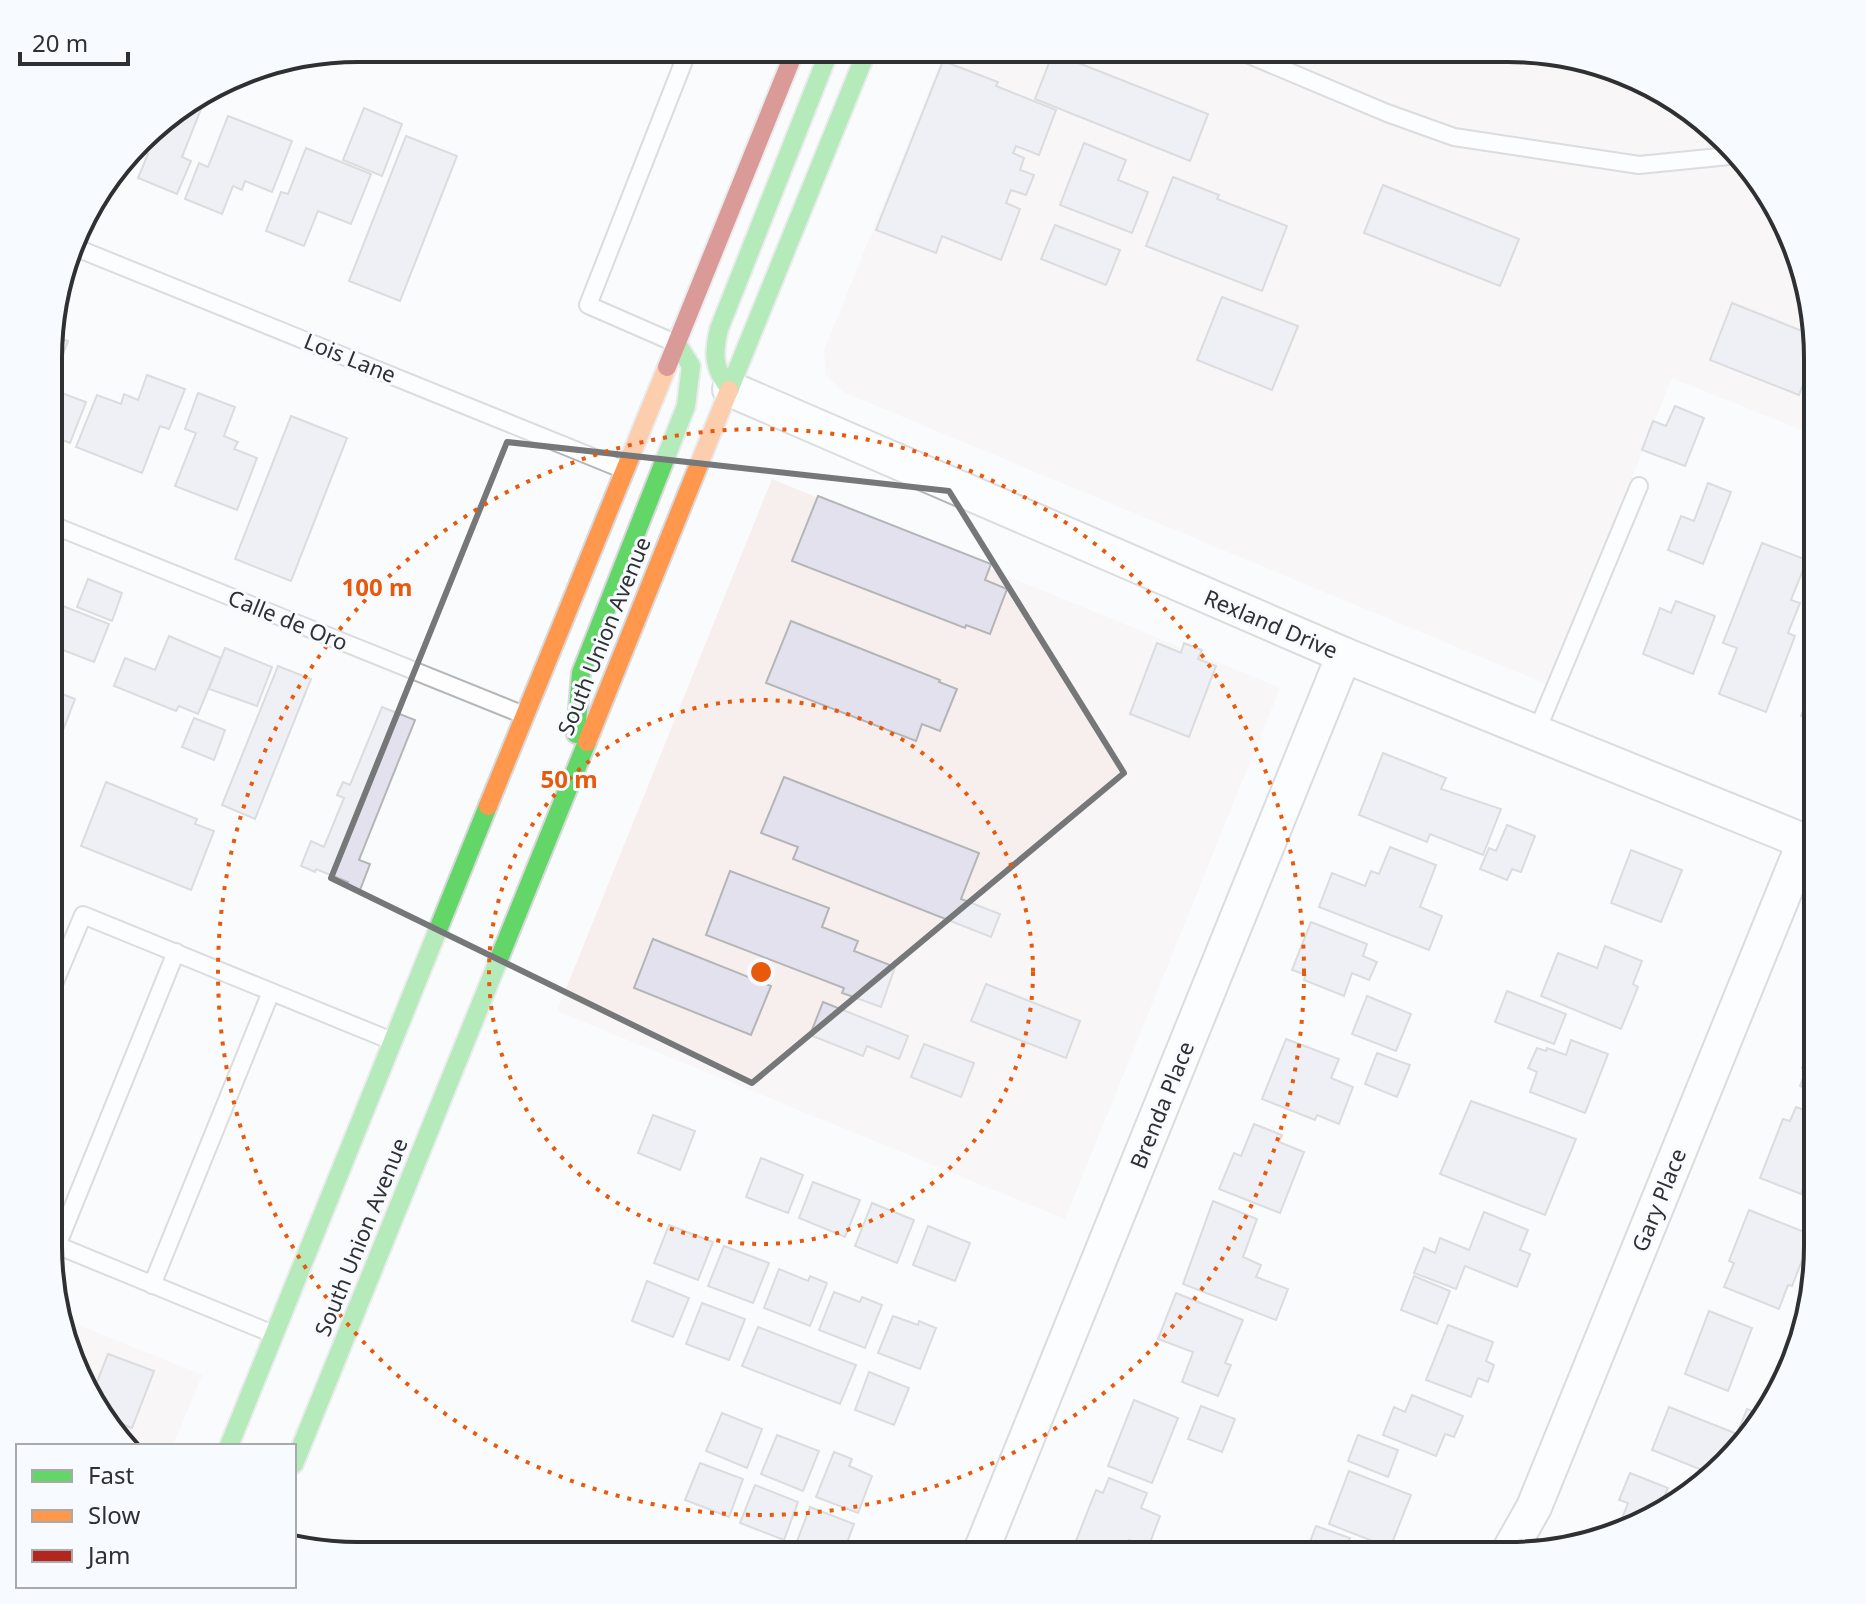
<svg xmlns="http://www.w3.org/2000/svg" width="1866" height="1604" font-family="'Noto Sans',sans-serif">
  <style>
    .industrial { fill: #f7efed }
    .building { fill: #e3e1ed; stroke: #b4b5b7; stroke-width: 2 }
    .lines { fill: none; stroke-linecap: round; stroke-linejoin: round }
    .lane-casing { stroke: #b4b6b8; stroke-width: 20 }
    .street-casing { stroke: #b4b6b8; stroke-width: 38 }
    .fast-casing { stroke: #d7d8d9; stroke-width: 22 }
    .slow-casing { stroke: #d7d8d9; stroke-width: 22 }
    .jam-casing { stroke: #d7d8d9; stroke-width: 22 }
    .lane { stroke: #fefeff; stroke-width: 16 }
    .street { stroke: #fefeff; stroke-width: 34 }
    .fast { stroke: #63d668; stroke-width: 18 }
    .slow { stroke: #ff974d; stroke-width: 18 }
    .jam { stroke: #b3261e; stroke-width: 18 }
    .marked { fill: none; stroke: #757779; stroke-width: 6; stroke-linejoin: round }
    .ring { fill: none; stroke: #e8590c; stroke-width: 4; stroke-dasharray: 4 8 }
    .labels { text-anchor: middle; stroke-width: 6; stroke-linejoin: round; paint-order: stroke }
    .street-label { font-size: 22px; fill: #2e3032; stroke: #f7faff }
    .rim { fill: none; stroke: #2e3032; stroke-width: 4 }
    .centre { fill: #e8590c; stroke: #f7faff; stroke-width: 4 }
    .ring-label { font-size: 24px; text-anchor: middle; font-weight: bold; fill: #e8590c; stroke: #f7faff; stroke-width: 6; stroke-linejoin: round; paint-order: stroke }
  </style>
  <rect width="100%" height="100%" fill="#f9fbfd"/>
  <g class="industrial">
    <path d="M946,48l583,1 116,31 83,59 58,82 31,116v90l-3,8 -142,-57 -124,307 -705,-293 -17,-17 -2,-24z"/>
    <path d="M772,479l508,209 -215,531 -508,-208z"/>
    <path d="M61,1318l141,57 -29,71h-47l-54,-81z"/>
  </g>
  <g class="building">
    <path d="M1053,53l155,61 -18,47 -155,-62z"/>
    <path d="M943,61l55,21 -2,4 60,24 -17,45 -23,-9 -3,7 11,5 -4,12 14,5 -8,20 -15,-5 -5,13 14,6 -19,51 -59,-24 -6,17 -60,-23z"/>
    <path d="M207,94l-25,63 9,4 -14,33 -39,-16 10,-24 -12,-5 1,-4 17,-20z"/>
    <path d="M364,108l38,16 -20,52 -39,-16z"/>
    <path d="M228,116l64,25 -20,51 -27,-11 -3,9 -9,-4 -11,28 -37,-15 14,-36 9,4z"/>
    <path d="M406,136l51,20 -57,145 -51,-20z"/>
    <path d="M1084,143l42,17 -8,20 30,12 -16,41 -72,-28z"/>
    <path d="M306,148l65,26 -20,50 -33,-13 -14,35 -38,-15 15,-39 7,2z"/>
    <path d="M1173,177l46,18 -2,4 70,27 -25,65 -116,-45z"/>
    <path d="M1383,185l136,54 -19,47 -136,-53z"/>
    <path d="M1055,225l65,25 -14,35 -65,-26z"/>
    <path d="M1222,297l76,29 -26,64 -75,-30z"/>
    <path d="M1732,303l85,34v11l-18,47 -89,-35z"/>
    <path d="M51,334l17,7 -14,36 7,2 -5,12 30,11 -16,41 -20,-8z"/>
    <path d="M147,375l38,14 -16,40 -9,-3 -18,47 -66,-26 21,-52 24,9 3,-10 14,6z"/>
    <path d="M198,393l37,14 -11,29 14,6 -4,7 23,9 -20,52 -62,-24 21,-53 -11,-4z"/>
    <path d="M1675,406l29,12 -19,48 -43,-16 11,-29 13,5z"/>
    <path d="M291,416l56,22 -56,143 -56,-22z"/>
    <path d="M1708,483l23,9 -28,72 -35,-14 13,-34 13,5z"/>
    <path d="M818,496l173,68 -6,16 22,9 -17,45 -24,-9 -1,3 -173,-67z"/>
    <path d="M1762,543l45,17 -16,40 9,3 -12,30 7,3 -29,76 -47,-18 18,-46 -14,-5z"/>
    <path d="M88,579l34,14 -10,28 -35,-14z"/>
    <path d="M50,601l59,23 -15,38 -44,-17z"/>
    <path d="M1676,601l39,15 -22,58 -50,-20 17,-46 11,5z"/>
    <path d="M791,621l149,59 -1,2 18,7 -17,42 -18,-7 -6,17 -150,-58z"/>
    <path d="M169,636l52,22 -23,56 -19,-8 -3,5 -62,-25 11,-28 30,12z"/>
    <path d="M1157,643l24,10 3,-10 18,7 -4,9 18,7 -27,71 -59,-23z"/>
    <path d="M225,648l47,19 -15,39 -48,-17z"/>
    <path d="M278,666l33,13 -56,140 -33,-14z"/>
    <path d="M1818,675v60l-13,-5 4,-11 -8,-3z"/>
    <path d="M50,689l25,10 -15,39 -10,-4z"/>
    <path d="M382,707l33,13 -56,140 11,4 -10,26 -13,-5 1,-3 -32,-13 -1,3 -14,-6 10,-25 13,6 20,-49 -7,-3 6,-13 7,3z"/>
    <path d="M194,718l31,12 -11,30 -32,-13z"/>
    <path d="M1383,753l63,25 -5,11 60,20 -18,46 -53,-21 -3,8 -68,-27z"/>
    <path d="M784,777l195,76 -18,46 39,15 -9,23 -198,-78 5,-12 -37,-14z"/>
    <path d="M50,778l6,3 -6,17z"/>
    <path d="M106,782l91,37 -2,5 19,7 -23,59 -110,-44z"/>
    <path d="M1507,825l28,11 -14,36 -9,-3 -5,11 -27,-11 9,-21 7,3z"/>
    <path d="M1390,847l46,18 -16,42 22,9 -13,34 -110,-43 13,-34 33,13 6,-15 8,3z"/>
    <path d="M1631,850l51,20 -21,52 -50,-19z"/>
    <path d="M730,871l99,37 -7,19 36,14 -4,10 41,16 -14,40 -39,-14 2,-5 -138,-53z"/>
    <path d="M1311,922l56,22 -4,12 14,6 -8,18 -17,-7 -8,23 -40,-16 2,-5 -14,-5z"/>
    <path d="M653,939l118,47 -20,49 -117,-47z"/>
    <path d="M1605,946l37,15 -9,23 5,3 -17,42 -80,-33 17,-43 39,15z"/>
    <path d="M986,984l94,37 -14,37 -95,-37z"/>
    <path d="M1507,991l59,23 -12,30 -59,-22z"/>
    <path d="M1367,996l44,18 -15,37 -44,-17z"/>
    <path d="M823,1002l85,34 -9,23 -32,-13 -4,10 -53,-21z"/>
    <path d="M1286,1039l53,20 -8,19 22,9 -14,37 -22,-9 -2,5 -53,-21z"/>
    <path d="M1818,1039v55l-18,-8 6,-16 -4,-2 7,-18 4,1z"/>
    <path d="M1571,1040l37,14 -23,59 -55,-21 7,-20 -9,-4 9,-20 9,3 1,-3 19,7z"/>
    <path d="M924,1044l50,19 -13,34 -50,-20z"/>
    <path d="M1377,1053l33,12 -13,32 -32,-13z"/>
    <path d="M1471,1101l105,38 -31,76 -105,-41z"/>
    <path d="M1796,1107l22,8v36l-17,43 -41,-16 23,-59 7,2z"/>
    <path d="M653,1115l42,16 -15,39 -42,-17z"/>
    <path d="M1254,1124l28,11 -3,7 25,10 -24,61 -61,-24 15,-36 7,3z"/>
    <path d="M761,1158l42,17 -15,38 -42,-16z"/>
    <path d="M813,1182l47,18 -15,37 -46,-19z"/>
    <path d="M1213,1201l44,18 -14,38 18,8 -5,12 32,12 -12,31 -93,-36z"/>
    <path d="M872,1203l42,17 -17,43 -42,-17z"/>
    <path d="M1749,1210l63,25 -20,51 -4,-1 -9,24 -55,-22 10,-24 -5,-2z"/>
    <path d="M1484,1212l44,18 -8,20 10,4 -13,33 -52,-21 -9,23 -42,-16 10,-25 11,5 5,-15 29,12z"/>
    <path d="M669,1225l44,17 -15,38 -44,-17z"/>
    <path d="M928,1226l42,17 -15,38 -42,-16z"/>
    <path d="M724,1246l45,17 -16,40 -45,-17z"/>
    <path d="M779,1269l29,12 2,-5 17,7 -17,43 -46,-18z"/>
    <path d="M1414,1276l36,15 -13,33 -36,-14z"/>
    <path d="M647,1281l42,17 -16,39 -41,-16z"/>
    <path d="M834,1292l26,10 2,-5 20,8 -17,43 -46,-18z"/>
    <path d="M1176,1293l67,27 -18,43 6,2 -13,31 -36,-14 11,-30 -35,-13z"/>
    <path d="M702,1303l43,16 -16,41 -43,-16z"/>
    <path d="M1709,1311l43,17 -24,63 -43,-17z"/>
    <path d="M893,1316l25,9 1,-4 17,7 -16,41 -42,-16z"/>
    <path d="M1448,1325l45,17 -7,19 8,4 -6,17 -10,-4 -7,19 -45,-17z"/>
    <path d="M758,1327l98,38 -16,39 -98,-38z"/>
    <path d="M108,1354l46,17 -22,57 -24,-9 -16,-24z"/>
    <path d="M869,1372l40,16 -15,37 -39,-15z"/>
    <path d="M1412,1395l51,21 -9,21 -9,-3 -9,22 -53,-21 11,-28 11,5z"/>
    <path d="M1134,1400l44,18 -26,65 -44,-17z"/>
    <path d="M1201,1406l34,13 -13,33 -34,-13z"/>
    <path d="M1669,1407l68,27 10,-25 14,5 -34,52 -25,17 5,-11 -55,-22z"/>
    <path d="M722,1413l40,16 -15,39 -41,-17z"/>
    <path d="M777,1435l42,16 -16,40 -42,-17z"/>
    <path d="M1358,1435l40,15 -10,27 -40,-16z"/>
    <path d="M834,1452l18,7 -3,7 23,10 -14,37 -42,-16z"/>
    <path d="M700,1463l43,16 -14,38 -44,-17z"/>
    <path d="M1349,1471l62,24 -21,53 -61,-24z"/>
    <path d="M1630,1473l38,15 -8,19 6,2 -21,15 -39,11 5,-12 8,3 9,-23 -9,-3z"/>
    <path d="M1109,1478l38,15 -6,15 19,8 -12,32 -19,-8 -6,16h-53l26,-66 7,3z"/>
    <path d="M755,1485l43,17 -14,38 -44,-17z"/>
    <path d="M810,1507l44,17 -12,32h-17l-29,-12z"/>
    <path d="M1316,1526l34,12 -7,17h-22l-14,-5z"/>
  </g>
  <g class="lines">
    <g class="lane-casing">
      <g id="lane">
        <path d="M1235,49l152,64 67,24 185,28 100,-10"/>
        <path d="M74,247l548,222"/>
        <path d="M675,343l-87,-38 101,-257"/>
        <path d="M50,524l474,191"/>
        <path d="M1536,733l103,-247"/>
        <path d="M49,996l34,-81 309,126"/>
        <path d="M49,1242l224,92"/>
        <path d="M57,1246l119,-294"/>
        <path d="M152,1285l119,-293"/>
      </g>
    </g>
    <g class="street-casing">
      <g id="street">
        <path d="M730,389l614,266 474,192"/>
        <path d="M1507,1555l27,-48 271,-666"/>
        <path d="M979,1556l365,-901"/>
      </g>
    </g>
    <g class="fast-casing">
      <g id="fast">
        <path d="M730,389c-17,-21 -17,-35 -11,-60l106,-267 1,-14"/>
        <path d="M729,390l139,-342"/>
        <path d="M576,734l5,-61 105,-267 5,-40 -13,-21"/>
        <path d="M229,1446l259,-640"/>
        <path d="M294,1464l293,-722"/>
      </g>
    </g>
    <g class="slow-casing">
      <g id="slow">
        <path d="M587,742l142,-352"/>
        <path d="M488,806l179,-439"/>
      </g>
    </g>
    <g class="jam-casing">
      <path id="jam" d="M667,367l129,-319"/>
    </g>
    <use href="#lane" class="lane"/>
    <use href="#street" class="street"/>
    <use href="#fast" class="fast"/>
    <use href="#slow" class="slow"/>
    <use href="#jam" class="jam"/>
  </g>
  <path d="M0 0H1866V1604H0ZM507,442l442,49 175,282 -372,310 -421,-205z" fill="#f9fbfd" fill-opacity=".55" fill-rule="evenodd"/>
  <path class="marked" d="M507,442l442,49 175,282 -372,310 -421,-205z"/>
  <g class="ring">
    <circle cx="761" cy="972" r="272"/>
    <circle cx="761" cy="972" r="543"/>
  </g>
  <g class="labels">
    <g class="street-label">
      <text transform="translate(350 358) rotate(22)" y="8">Lois Lane</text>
      <text transform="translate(288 620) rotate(22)" y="8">Calle de Oro</text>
      <text transform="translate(1271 624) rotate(23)" y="8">Rexland Drive</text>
      <text transform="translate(604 636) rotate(-68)" y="8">South Union Avenue</text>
      <text transform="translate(1162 1105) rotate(-68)" y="8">Brenda Place</text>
      <text transform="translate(1659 1200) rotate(-68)" y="8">Gary Place</text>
      <text transform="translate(361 1237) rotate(-68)" y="8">South Union Avenue</text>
    </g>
  </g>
  <path d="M0 0H1866V1604H0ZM358 62H1508A296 296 0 0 1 1804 358V1246A296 296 0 0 1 1508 1542H358A296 296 0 0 1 62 1246V358A296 296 0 0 1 358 62Z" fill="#f7faff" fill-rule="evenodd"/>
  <path class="rim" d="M358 62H1508A296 296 0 0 1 1804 358V1246A296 296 0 0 1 1508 1542H358A296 296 0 0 1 62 1246V358A296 296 0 0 1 358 62Z"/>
  <circle cx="761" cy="972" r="12" class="centre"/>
  <g class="ring-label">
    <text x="377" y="596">100 m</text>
    <text x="569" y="788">50 m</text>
  </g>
  <rect x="16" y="1444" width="280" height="144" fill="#f7faff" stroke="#a7a9ad" stroke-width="2"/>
  <rect x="32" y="1470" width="40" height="12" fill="#63d668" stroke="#a7a9ad" stroke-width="2"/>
  <text x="88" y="1484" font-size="24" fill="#2e3032">Fast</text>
  <rect x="32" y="1510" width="40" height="12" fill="#ff974d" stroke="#a7a9ad" stroke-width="2"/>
  <text x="88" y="1524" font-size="24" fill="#2e3032">Slow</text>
  <rect x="32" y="1550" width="40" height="12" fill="#b3261e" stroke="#a7a9ad" stroke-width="2"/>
  <text x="88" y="1564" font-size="24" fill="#2e3032">Jam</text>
  <path d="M20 52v12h108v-12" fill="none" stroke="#2e3032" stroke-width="4"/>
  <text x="32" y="52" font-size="24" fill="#2e3032" stroke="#f7faff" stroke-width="6" paint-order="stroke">20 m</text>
</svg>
